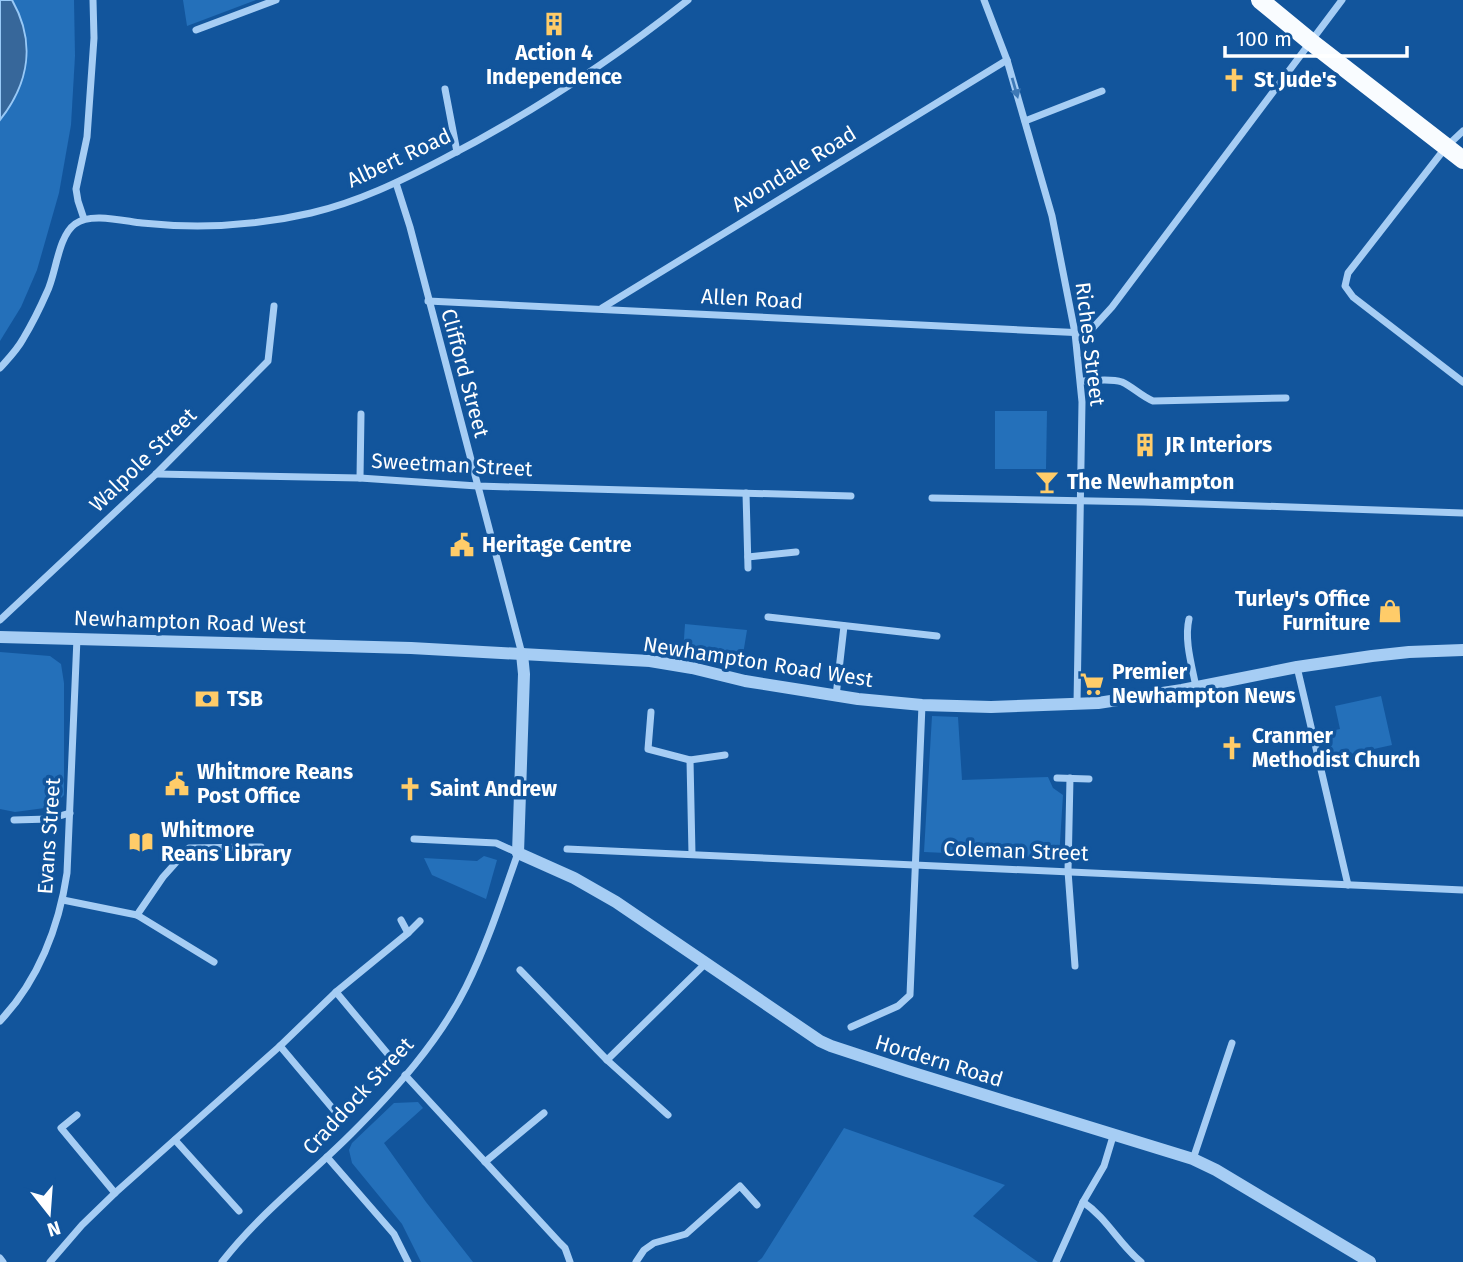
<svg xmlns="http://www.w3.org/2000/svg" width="1463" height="1262" font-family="'Fira Sans',sans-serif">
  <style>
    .green { fill: #2470ba }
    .water { fill: #37679a; stroke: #98c9f7; stroke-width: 2 }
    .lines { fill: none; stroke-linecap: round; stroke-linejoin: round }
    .minor { stroke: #a6cdf4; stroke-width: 7 }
    .tertiary { stroke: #a6cdf4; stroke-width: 12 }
    .trunk { stroke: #f9fcff; stroke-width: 18 }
    .oneway { fill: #3e79b6 }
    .labels { text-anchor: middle; stroke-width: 7; stroke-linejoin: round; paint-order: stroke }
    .poi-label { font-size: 21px; font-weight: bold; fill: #fff; stroke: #12559c; text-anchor: start }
    .street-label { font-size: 21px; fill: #fff; stroke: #12559c }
  </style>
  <rect width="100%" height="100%" fill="#12559c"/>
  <g class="green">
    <path d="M0,0h74l1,56 -4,69 -12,68 -22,77 -16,37 -21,34z"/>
    <path d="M183,0h73l-69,26z"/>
    <path d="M995,411h52l-1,58h-51z"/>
    <path d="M685,624l62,6 -6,37 -58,-14z"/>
    <path d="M0,652l50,4 11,8 3,19v112l-12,12 -37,5 -15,-3z"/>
    <path d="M1381,696l11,49 -59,13 -6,-26 13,-3 -5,-23z"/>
    <path d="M932,716l26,1 4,63 86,-3 5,11 10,7 -4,63 -135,-6z"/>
    <path d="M484,856l13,4 -11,39 -54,-24 -8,-17 53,3z"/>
    <path d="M418,1102l5,6 -39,35 42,59 47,60h-52l-19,-38 -50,-61 -3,-13 3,-7 42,-40z"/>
    <path d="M844,1128l161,57 -32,31 65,46h-281l5,-4z"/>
  </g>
  <path class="water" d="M0,0h12c24,42 17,83 -12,120z"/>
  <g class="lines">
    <g class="minor">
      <path d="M984,0l23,60 45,156 23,117 7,69 -5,302"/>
      <path d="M196,30l80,-30"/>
      <path d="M445,89l12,63"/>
      <path d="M1025,121l77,-30"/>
      <path d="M1463,131l-17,16 -98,126 -3,13 8,11 110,85"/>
      <path d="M396,183l14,44 112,427"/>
      <path d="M84,219l-6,-18 -2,-12 11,-52 7,-99 -1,-38"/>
      <path d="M428,301l657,32 6,-3 21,-23 230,-307"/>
      <path d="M602,308l405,-248"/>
      <path d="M0,368c8,-9 17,-18 23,-29 9,-15 17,-31 24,-47 9,-18 11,-56 28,-68 15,-12 49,-3 67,-1 57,6 113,3 169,-10 47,-11 90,-32 132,-54 87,-45 168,-98 245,-159"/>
      <path d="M1081,381c12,0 29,-3 41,1 11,5 19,14 31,19l133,-3"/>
      <path d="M156,474l204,4 117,8 374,10"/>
      <path d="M360,478l1,-64"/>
      <path d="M746,493l2,75"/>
      <path d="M932,498l212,4 319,11"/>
      <path d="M748,557l48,-5"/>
      <path d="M768,617l169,19"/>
      <path d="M1189,619c-5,21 3,47 7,68"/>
      <path d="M0,620l156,-146 112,-113 6,-55"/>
      <path d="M1297,667l51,218"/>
      <path d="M836,696l8,-70"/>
      <path d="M651,712l-3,37 42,11 35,-5"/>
      <path d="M690,760l2,94"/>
      <path d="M1057,778l32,1"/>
      <path d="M1070,778l-2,93 7,95"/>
      <path d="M14,820l35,-1 21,-6"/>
      <path d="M567,849l896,41"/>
      <path d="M63,900l74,15 77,47"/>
      <path d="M137,915l26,-38 26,-29 72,-1"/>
      <path d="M401,920l7,13"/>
      <path d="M520,970l87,90 61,55"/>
      <path d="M336,992l56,67"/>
      <path d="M0,1021c38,-40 59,-94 67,-148l10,-235"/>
      <path d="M851,1027l47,-21 12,-11 12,-290"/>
      <path d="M280,1046l59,70"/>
      <path d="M607,1060l99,-97"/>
      <path d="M405,1075l155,168 5,5 5,14"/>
      <path d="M77,1115l-16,13 54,65"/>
      <path d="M175,1140l64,71"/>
      <path d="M327,1157l67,77 14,28"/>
      <path d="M1193,1159l39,-116"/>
      <path d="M485,1162l59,-49"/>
      <path d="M1083,1202c24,16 36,42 58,60"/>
      <path d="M0,1258l3,4"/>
      <path d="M50,1262l32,-37 33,-32 165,-147 56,-54 72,-59 12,-12"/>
      <path d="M222,1262c37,-48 86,-85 129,-128 43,-43 87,-91 115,-147 21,-42 36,-89 52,-134l-22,-10 -82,-4"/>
      <path d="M636,1262l8,-12 10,-7 32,-9 54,-48 17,19"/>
      <path d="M1056,1262l27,-60 21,-36 10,-33"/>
    </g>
    <g class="tertiary">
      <path d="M0,637l411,11 239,13 42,7 53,13 113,18 64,6 69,2 107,-4 84,-13 115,-23 75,-11 37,-4 54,-2"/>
      <path d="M522,654l2,20 -6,179 56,25 42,24 204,139 11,5 76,25 286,88 23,11 154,92"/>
    </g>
    <path class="trunk" d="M1260,0l51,42 152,118"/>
  </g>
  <defs><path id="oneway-solid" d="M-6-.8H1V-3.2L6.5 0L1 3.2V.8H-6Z" transform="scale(1.75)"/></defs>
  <use class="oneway" href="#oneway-solid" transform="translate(1015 88) rotate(74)"/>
  <defs>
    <g id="building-bare" transform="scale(1.89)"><path d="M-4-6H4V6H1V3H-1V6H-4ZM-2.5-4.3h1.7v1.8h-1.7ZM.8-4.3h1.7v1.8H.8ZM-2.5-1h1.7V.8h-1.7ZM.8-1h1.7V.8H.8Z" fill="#ffcc69" stroke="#12559c" stroke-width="2.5" paint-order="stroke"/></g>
    <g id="church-bare" transform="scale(1.89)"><path d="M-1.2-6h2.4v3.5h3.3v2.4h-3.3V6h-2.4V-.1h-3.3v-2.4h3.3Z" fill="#ffcc69" stroke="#12559c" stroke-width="2.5" paint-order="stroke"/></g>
    <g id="bar-bare" transform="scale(1.89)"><path d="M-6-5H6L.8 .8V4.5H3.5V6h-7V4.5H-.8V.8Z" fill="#ffcc69" stroke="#12559c" stroke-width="2.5" paint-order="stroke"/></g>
    <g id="civic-bare" transform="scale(1.89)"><path d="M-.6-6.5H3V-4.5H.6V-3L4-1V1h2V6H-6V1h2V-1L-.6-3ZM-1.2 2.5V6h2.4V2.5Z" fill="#ffcc69" stroke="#12559c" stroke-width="2.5" paint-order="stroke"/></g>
    <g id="shop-bare" transform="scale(1.89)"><path d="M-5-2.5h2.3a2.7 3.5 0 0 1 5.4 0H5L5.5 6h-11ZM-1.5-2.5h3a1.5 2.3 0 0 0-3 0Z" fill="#ffcc69" stroke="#12559c" stroke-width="2.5" paint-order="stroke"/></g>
    <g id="supermarket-bare" transform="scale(1.89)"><path d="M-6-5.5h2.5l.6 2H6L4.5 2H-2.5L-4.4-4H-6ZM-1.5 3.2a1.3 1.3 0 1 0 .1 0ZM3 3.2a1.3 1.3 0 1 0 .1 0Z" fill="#ffcc69" stroke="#12559c" stroke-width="2.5" paint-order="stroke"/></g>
    <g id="bank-bare" transform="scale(1.89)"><path d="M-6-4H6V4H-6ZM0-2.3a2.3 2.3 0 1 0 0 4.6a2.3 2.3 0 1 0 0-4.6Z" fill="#ffcc69" stroke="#12559c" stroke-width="2.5" paint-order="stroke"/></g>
    <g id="library-bare" transform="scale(1.89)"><path d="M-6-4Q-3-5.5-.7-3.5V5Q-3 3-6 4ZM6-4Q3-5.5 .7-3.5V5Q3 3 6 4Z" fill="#ffcc69" stroke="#12559c" stroke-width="2.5" paint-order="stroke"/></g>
  </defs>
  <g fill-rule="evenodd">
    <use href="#building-bare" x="554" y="24"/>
    <use href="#church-bare" x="1234" y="80"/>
    <use href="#building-bare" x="1145" y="445"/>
    <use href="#bar-bare" x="1047" y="482"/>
    <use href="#civic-bare" x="462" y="545"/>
    <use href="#shop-bare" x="1390" y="611"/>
    <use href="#supermarket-bare" x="1092" y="684"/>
    <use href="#bank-bare" x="207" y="699"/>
    <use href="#church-bare" x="1232" y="748"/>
    <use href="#civic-bare" x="177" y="784"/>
    <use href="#church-bare" x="410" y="789"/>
    <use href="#library-bare" x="141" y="842"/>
  </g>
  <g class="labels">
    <g class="poi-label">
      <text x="554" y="60" text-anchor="middle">Action 4<tspan x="554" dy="24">Independence</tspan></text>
      <text x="1254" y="87">St Jude's</text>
      <text x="1165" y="452">JR Interiors</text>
      <text x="1067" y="489">The Newhampton</text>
      <text x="482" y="552">Heritage Centre</text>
      <text x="1370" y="606" text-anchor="end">Turley's Office<tspan x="1370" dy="24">Furniture</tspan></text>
      <text x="1112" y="679">Premier<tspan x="1112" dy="24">Newhampton News</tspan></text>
      <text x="227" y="706">TSB</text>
      <text x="1252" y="743">Cranmer<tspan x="1252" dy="24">Methodist Church</tspan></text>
      <text x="197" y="779">Whitmore Reans<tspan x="197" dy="24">Post Office</tspan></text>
      <text x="430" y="796">Saint Andrew</text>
      <text x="161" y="837">Whitmore<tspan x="161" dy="24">Reans Library</tspan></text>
    </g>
    <g class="street-label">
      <text transform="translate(399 158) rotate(-25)" y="7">Albert Road</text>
      <text transform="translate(794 169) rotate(-32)" y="7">Avondale Road</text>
      <text transform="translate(752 299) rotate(3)" y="7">Allen Road</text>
      <text transform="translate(1090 344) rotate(83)" y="7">Riches Street</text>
      <text transform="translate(465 373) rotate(75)" y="7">Clifford Street</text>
      <text transform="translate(143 460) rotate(-44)" y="7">Walpole Street</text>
      <text transform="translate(452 465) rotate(3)" y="7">Sweetman Street</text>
      <text transform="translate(190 622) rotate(2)" y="7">Newhampton Road West</text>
      <text transform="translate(758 662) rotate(9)" y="7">Newhampton Road West</text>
      <text transform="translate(49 836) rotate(-86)" y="7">Evans Street</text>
      <text transform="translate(1016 851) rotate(2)" y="7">Coleman Street</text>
      <text transform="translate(939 1061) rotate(17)" y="7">Hordern Road</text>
      <text transform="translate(358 1096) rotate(-47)" y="7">Craddock Street</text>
    </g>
  </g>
  <g transform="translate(49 1213) rotate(163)" stroke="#12559c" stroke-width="5" paint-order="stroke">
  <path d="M0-5L12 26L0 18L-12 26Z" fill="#ffffff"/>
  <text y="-10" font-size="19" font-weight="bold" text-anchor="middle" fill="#ffffff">N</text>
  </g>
  <path d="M1225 46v10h182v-10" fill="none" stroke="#ffffff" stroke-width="3.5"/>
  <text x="1236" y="46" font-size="21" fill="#ffffff" stroke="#12559c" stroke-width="5" paint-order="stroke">100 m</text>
</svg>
